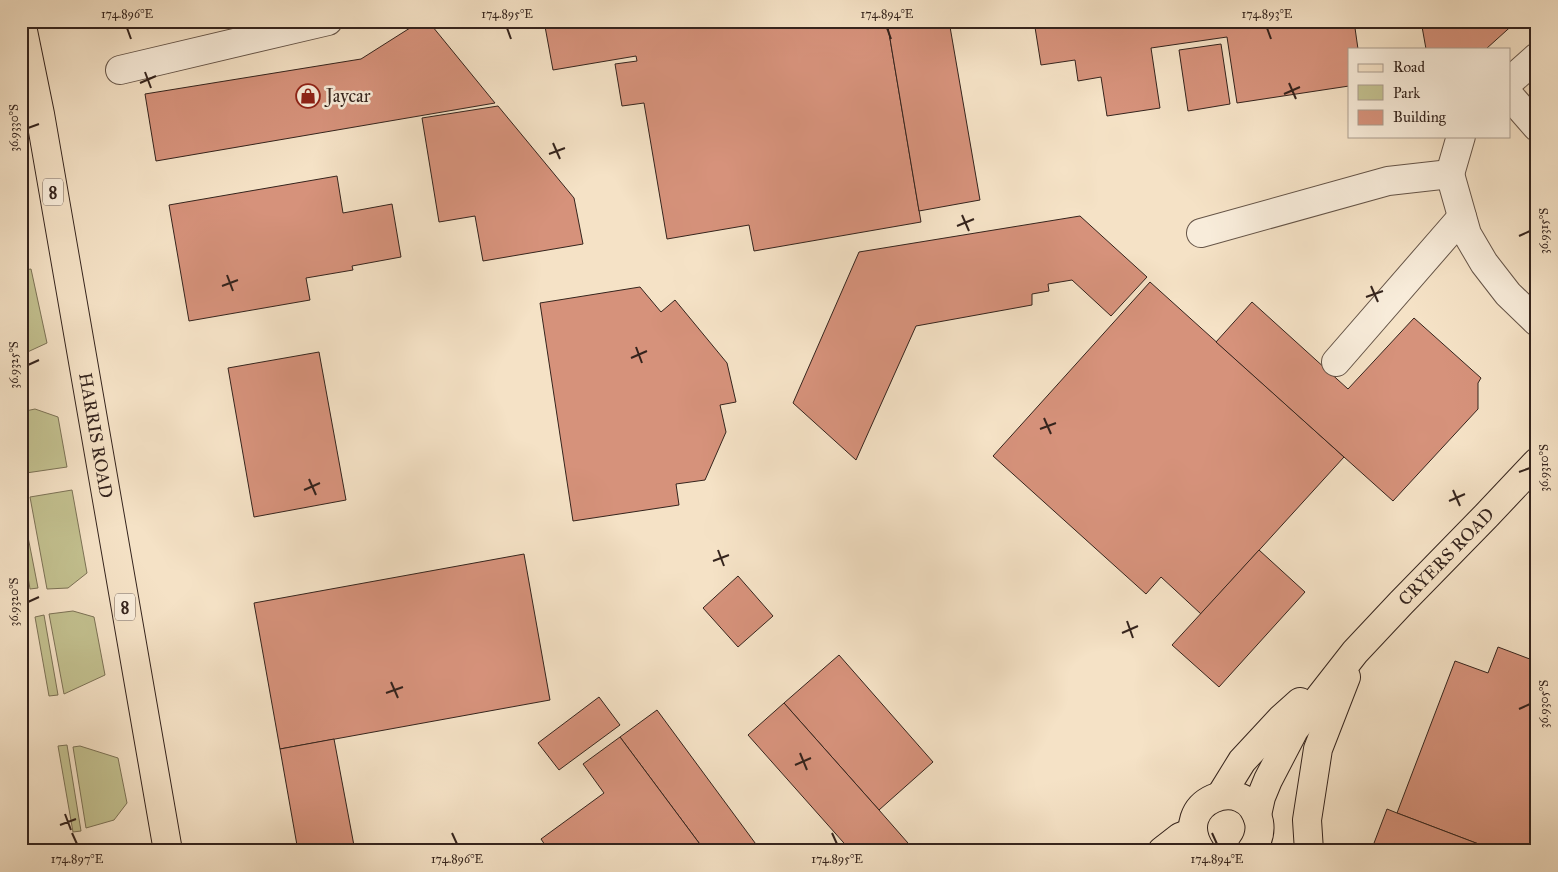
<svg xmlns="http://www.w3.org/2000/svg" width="1558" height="872" font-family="'IM FELL Great Primer',serif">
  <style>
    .green { fill: #c3c190; stroke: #7c7256 }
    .building { fill: #d6927b; stroke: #35241d }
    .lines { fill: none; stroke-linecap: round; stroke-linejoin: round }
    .minor-casing { stroke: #655447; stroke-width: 30 }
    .major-casing { stroke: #35241d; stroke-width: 30 }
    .minor { stroke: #f8ecda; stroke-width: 28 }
    .major { stroke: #f5e2c6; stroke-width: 28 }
    .ticks { fill: none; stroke: #35241d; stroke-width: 2 }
    .labels { text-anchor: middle; stroke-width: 5; stroke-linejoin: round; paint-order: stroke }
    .shield { fill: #f8ecda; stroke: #706056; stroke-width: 1 }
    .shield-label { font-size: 16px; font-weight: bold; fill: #35241d }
    .poi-label { font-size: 18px; fill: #35241d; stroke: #f8ecda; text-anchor: start }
    .street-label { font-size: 18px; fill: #35241d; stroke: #f8ecda }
    .neatline { fill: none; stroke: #35241d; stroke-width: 2 }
    .ticks-label { font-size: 12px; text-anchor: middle; fill: #35241d }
  </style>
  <rect width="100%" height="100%" fill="#f5e2c6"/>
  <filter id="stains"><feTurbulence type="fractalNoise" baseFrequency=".004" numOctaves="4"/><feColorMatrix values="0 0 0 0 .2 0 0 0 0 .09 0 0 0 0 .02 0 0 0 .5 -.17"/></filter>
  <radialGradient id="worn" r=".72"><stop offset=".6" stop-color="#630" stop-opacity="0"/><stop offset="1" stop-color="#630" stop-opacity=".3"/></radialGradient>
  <g class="green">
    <path d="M21,267l3,3 7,-1 16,74 -26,12z"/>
    <path d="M35,409l23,8 9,50 -41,6 -5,-31v-30z"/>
    <path d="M72,490l15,83 -19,15 -21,1 -17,-92z"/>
    <path d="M21,501l17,87 -8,1 -9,-54z"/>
    <path d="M73,611l21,6 11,58 -41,19 -15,-80z"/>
    <path d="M44,615l14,80 -9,1 -14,-79z"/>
    <path d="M67,745l14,86 -8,1 -15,-86z"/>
    <path d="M80,746l38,12 9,45 -13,17 -28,8 -13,-81z"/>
  </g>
  <g class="building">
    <path d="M421,21h7l67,82 -339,58 -11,-67 216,-35z"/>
    <path d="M544,21h343l34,201 -167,29 -5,-26 -82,14 -23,-136 -22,3 -7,-42 22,-3 -1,-5 -83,14z"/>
    <path d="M887,21h62l31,179 -61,11z"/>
    <path d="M1034,21h320l4,28h-9v37l-112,17 -10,-66 -76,11 9,60 -53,8 -6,-39 -23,4 -3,-21 -34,5z"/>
    <path d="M1421,21h96l-31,28h-60z"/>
    <path d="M1221,44l9,60 -42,7 -9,-61z"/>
    <path d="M498,106l76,92 9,46 -100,17 -8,-45 -36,6 -17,-104z"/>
    <path d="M337,176l6,37 49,-9 9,53 -49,9 1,4 -47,8 4,22 -121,21 -20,-116z"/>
    <path d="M1080,216l67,61 -36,39 -39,-36 -24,4 1,7 -17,3v11l-116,21 -60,134 -63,-57 66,-151z"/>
    <path d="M1150,282l194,175 -143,157 -40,-37 -15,17 -153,-138z"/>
    <path d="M640,287l21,25 14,-12 52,63 9,39 -16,3 6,27 -21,48 -29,4 3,21 -106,16 -33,-218z"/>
    <path d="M1252,302l96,87 66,-71 67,60 -3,5v26l-85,92 -177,-159z"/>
    <path d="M319,352l27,148 -92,17 -26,-149z"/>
    <path d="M1259,550l46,42 -86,95 -47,-42z"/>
    <path d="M524,554l26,146 -270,49 -26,-146z"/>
    <path d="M738,576l35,40 -35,31 -35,-39z"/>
    <path d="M1498,647l37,14 -3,8 5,2v180h-40l-100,-38 58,-152 33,12z"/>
    <path d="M839,655l94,107 -54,48 -95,-107z"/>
    <path d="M599,697l21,28 -61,45 -21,-27z"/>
    <path d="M784,703l95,107 36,41h-64l-103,-116z"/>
    <path d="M657,710l104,141h-56l-85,-114z"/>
    <path d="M620,737l85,114h-156l-8,-12 63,-46 -21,-29z"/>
    <path d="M334,739l21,112h-57l-18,-102z"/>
    <path d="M1387,809l10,4 100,38h-126z"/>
  </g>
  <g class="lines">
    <g class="minor-casing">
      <g id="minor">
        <path d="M120,70l208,-49"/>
        <path d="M1509,82l28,-25"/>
        <path d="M1509,95l28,32"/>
        <path d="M1450,174l17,60 17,29 24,31 29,28"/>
        <path d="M1450,174l11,-38"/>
        <path d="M1201,233l187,-52 62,-7"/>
        <path d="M1336,362l126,-145"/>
      </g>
    </g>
    <g class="major-casing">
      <g id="major">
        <path id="s1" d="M21,21l19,93 128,737"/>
        <path d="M1221,795l21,-34 39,-42 19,-17"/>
        <path id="s2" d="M1257,815l4,-18 7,-17 26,-50 61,-78 46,-49 85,-87 51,-54"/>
        <path d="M1162,851l18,-14 13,-5"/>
        <path d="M1201,851c-33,-49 46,-81 58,-29 2,11 -2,21 -8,29"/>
        <path d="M1309,851l-2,-31 11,-71 28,-72"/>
      </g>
    </g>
    <use href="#minor" class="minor"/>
    <use href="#major" class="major"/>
  </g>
  <path class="ticks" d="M127,28l4,11M507,28l4,11M887,28l4,11M1267,28l4,11M145,72l6,16M140,83l16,-7M1289,83l7,16M1284,94l16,-7M28,128l11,-4M553,143l7,16M549,154l16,-6M962,215l7,16M957,226l17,-7M1519,236l11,-5M227,275l6,16M222,286l16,-6M1371,286l7,16M1366,297l17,-6M636,347l6,16M631,358l16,-7M28,365l11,-5M1044,418l7,16M1040,429l16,-6M1519,472l11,-4M309,479l7,16M304,490l16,-7M1453,490l7,16M1449,501l16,-7M718,550l6,16M713,561l16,-6M28,602l11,-5M1127,621l6,17M1122,633l16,-7M391,682l7,16M386,693l17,-6M1519,709l11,-5M800,753l7,17M795,765l16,-7M65,814l6,16M60,825l16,-6M72,833l5,11M452,833l5,11M832,833l5,11M1212,833l5,11"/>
  <defs>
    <g id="shop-ring" transform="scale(1.25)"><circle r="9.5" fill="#f8ecda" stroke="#8f2418" stroke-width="1.5"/><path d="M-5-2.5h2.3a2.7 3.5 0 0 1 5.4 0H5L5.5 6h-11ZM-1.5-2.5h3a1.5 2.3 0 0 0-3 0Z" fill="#8f2418"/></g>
  </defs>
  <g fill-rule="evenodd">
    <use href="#shop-ring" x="308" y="96"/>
  </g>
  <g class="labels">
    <g class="shield">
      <rect x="43" y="178.5" width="20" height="27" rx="4"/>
      <rect x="115" y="593.5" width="20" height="27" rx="4"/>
    </g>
    <g class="shield-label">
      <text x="53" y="198">8</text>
      <text x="125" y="613">8</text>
    </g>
    <g class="poi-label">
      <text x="326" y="102">Jaycar</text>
    </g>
    <g class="street-label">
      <text dy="6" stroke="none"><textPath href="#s1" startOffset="421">HARRIS ROAD</textPath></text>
      <text dy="6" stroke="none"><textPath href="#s2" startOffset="324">CRYERS ROAD</textPath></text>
    </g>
  </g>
  <rect width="1558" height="872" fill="none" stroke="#f5e2c6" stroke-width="55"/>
  <rect x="1348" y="48" width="162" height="90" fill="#f8ecda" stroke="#aa9c8e"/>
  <rect x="1358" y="64" width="25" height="8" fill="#f5e2c6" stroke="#aa9c8e"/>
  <text x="1393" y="72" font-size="15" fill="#35241d">Road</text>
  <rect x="1358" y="85" width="25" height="15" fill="#c3c190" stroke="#aa9c8e"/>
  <text x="1393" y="98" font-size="15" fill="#35241d">Park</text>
  <rect x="1358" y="110" width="25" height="15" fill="#d6927b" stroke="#aa9c8e"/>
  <text x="1393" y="122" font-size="15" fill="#35241d">Building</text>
  <rect x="28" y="28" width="1502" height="816" class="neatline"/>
  <g class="ticks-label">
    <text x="127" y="18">174.896°E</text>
    <text x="507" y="18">174.895°E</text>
    <text x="887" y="18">174.894°E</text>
    <text x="1267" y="18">174.893°E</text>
    <text transform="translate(14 128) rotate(-90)" y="4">36.9330°S</text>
    <text transform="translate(1544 231) rotate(-90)" y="4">36.9315°S</text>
    <text transform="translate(14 365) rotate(-90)" y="4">36.9325°S</text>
    <text transform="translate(1544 468) rotate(-90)" y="4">36.9310°S</text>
    <text transform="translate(14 602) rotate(-90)" y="4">36.9320°S</text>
    <text transform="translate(1544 704) rotate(-90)" y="4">36.9305°S</text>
    <text x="77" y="863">174.897°E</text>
    <text x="457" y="863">174.896°E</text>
    <text x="837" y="863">174.895°E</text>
    <text x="1217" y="863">174.894°E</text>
  </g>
  <rect width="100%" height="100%" filter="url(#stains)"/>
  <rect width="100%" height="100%" fill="url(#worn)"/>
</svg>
